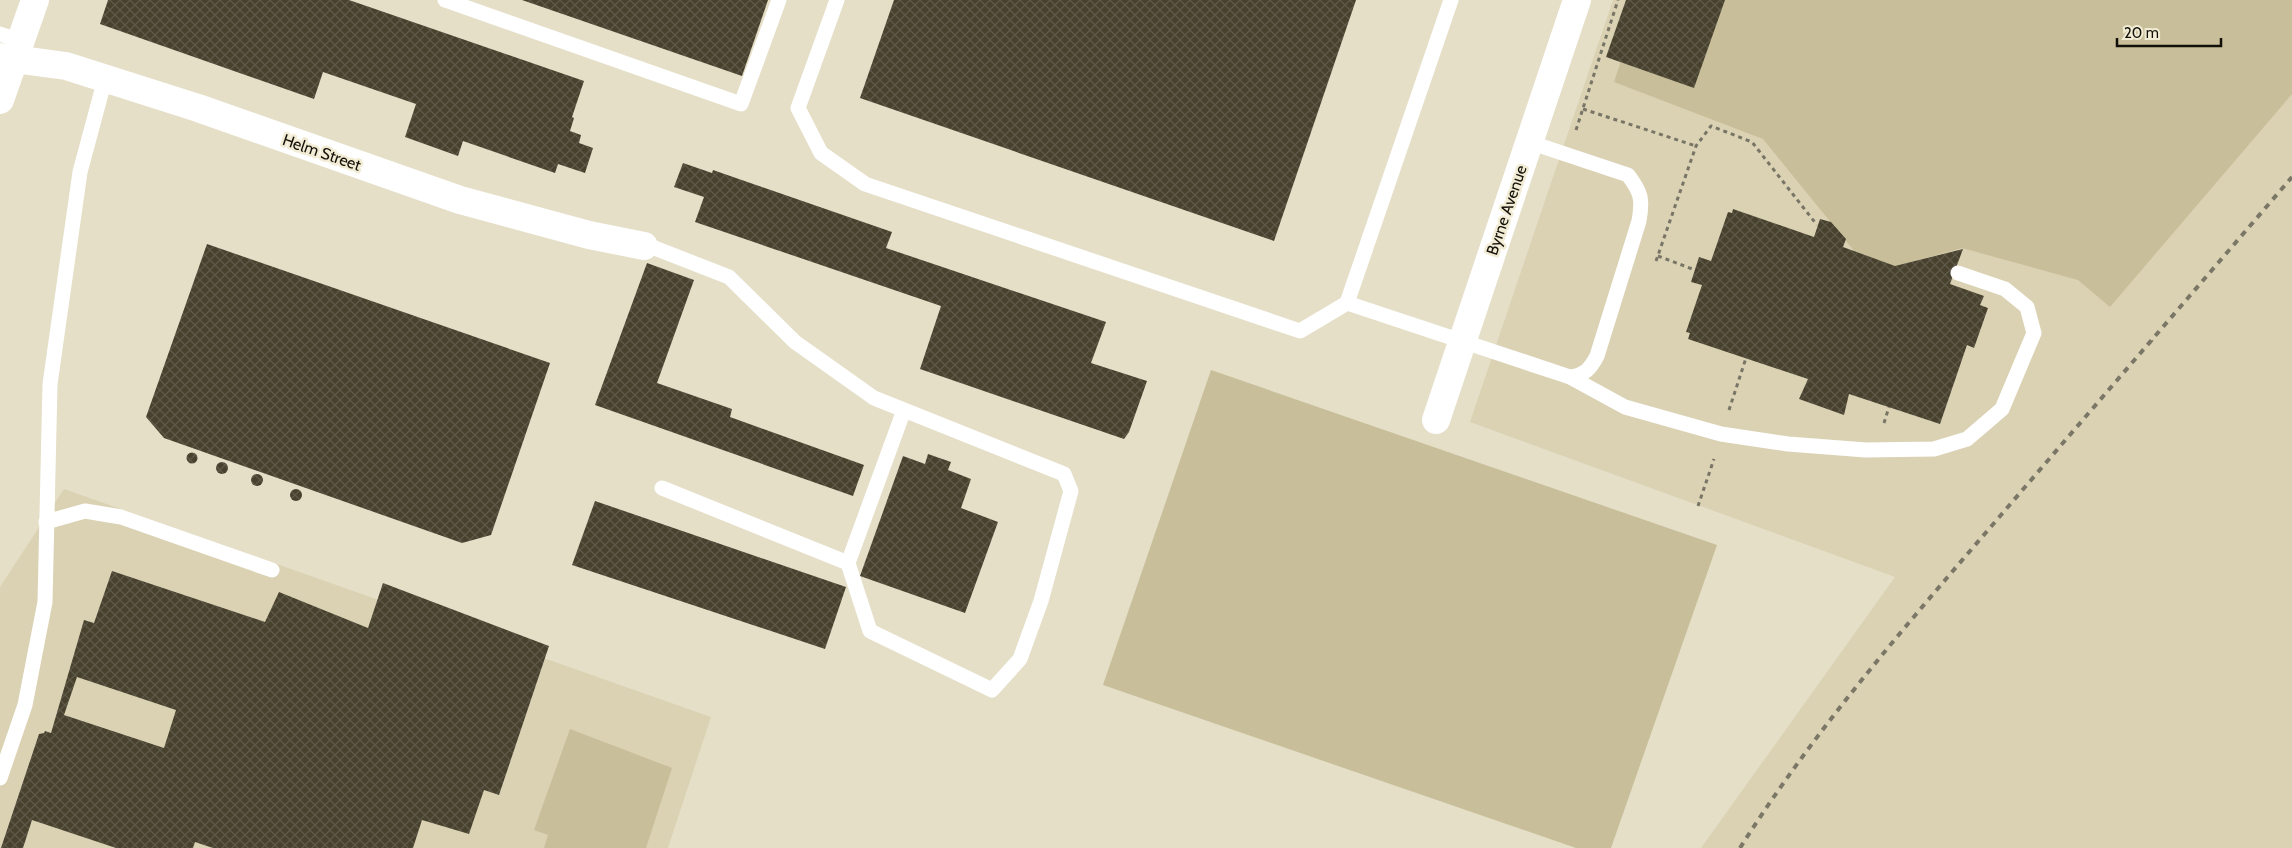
<svg xmlns="http://www.w3.org/2000/svg" width="2292" height="848" font-family="Cabin,sans-serif">
  <style>
    .built { fill: #dbd2b4 }
    .green { fill: #c8be9a }
    .building { fill: url(#building-cross-hatch); fill-rule: evenodd }
    .lines { fill: none; stroke-linecap: round; stroke-linejoin: round }
    .path { stroke: #797566; stroke-width: 3; stroke-dasharray: 4 4; stroke-linecap: butt }
    .lane { stroke: #fff; stroke-width: 15 }
    .street { stroke: #fff; stroke-width: 28 }
    .rail { stroke: #7b7767; stroke-width: 4; stroke-dasharray: 6 6; stroke-linecap: butt }
    .labels { text-anchor: middle; stroke-width: 5; stroke-linejoin: round; paint-order: stroke }
    .street-label { font-size: 16px; fill: #121008; stroke: #f2ecd5 }
  </style>
  <defs>
    <pattern id="building-cross-hatch" width="8" height="8" patternUnits="userSpaceOnUse" patternTransform="scale(1.25)"><rect width="8" height="8" fill="#47412e"/><path d="M0 0l8 8M0 8l8-8" fill="none" stroke="#5e5949"/></pattern>
  </defs>
  <rect width="100%" height="100%" fill="#e5dfc8"/>
  <g class="built">
    <path d="M1613,0h679v848h-591l194,-271 -425,-155z"/>
    <path d="M64,489l647,228 -43,131h-668v-261z"/>
  </g>
  <g class="green">
    <path d="M1641,0h651v94l-182,213 -32,-27 -116,-32 -90,25 -109,-134 -149,-57z"/>
    <path d="M1211,370l506,175 -106,303h-35l-473,-163z"/>
    <path d="M570,729l102,39 -26,80h-102l4,-13 -14,-5z"/>
  </g>
  <g class="building">
    <path d="M108,0h241l235,81 -12,36 2,1 -4,13 11,4 -2,8 14,5 -8,25 -27,-9 -3,9 -92,-32 -5,15 -53,-19 11,-33 -93,-32 -9,27 -214,-75z"/>
    <path d="M522,0h246l-26,76z"/>
    <path d="M894,0h462l-82,241 -414,-143z"/>
    <path d="M1626,0h99l-31,88 -88,-31z"/>
    <path d="M683,163l29,10 1,-3 179,62 -6,16 220,74 -15,41 56,18 -18,51 -5,7 -204,-70 21,-63 -246,-84 9,-25 -30,-10z"/>
    <path d="M1733,209l81,28 6,-18 11,3 15,17 -3,8 52,19 68,-17 -13,35 34,12 -4,9 8,3 -14,40 -7,-3 -27,79 -91,-30 -5,21 -45,-16 9,-20 -120,-40 2,-6 -4,-1 16,-47 -11,-3 8,-25 12,4 17,-49 4,1z"/>
    <path d="M207,244l343,119 -59,172 -29,8 -298,-105 -18,-21z"/>
    <path d="M647,263l47,17 -37,103 75,26 -2,8 134,48 -11,31 -258,-91z"/>
    <circle cx="192" cy="458" r="5.5"/>
    <path d="M928,454l23,8 -3,8 23,9 -10,29 37,14 -33,91 -105,-37 43,-120 22,8z"/>
    <circle cx="222" cy="468" r="6"/>
    <circle cx="257" cy="480" r="6"/>
    <circle cx="296" cy="495" r="6"/>
    <path d="M595,501l251,86 -21,62 -253,-84z"/>
    <path d="M112,571l153,51 14,-30 89,36 15,-45 166,63 -50,149 -15,-5 -15,44 -47,-14 -9,28h-200l-18,-6 -2,6h-77l-84,-28 -9,28h-22l38,-114 5,-1 1,-2 6,2 33,-113 10,3zM77,677l99,33 -12,38 -100,-33z"/>
  </g>
  <g class="lines">
    <g class="path">
      <path d="M1583,109l113,37"/>
      <path d="M1576,130l42,-130"/>
      <path d="M1658,256l37,14"/>
      <path d="M1656,261l40,-115 15,-20 41,16 65,83"/>
      <path d="M1729,410l17,-52"/>
      <path d="M1884,423l5,-16"/>
      <path d="M1698,506l16,-47"/>
    </g>
    <g class="lane">
      <path d="M445,0l296,104 38,-104"/>
      <path d="M837,0l-39,108 23,45 44,31 435,147 47,-28 104,-303"/>
      <path d="M0,34l21,7"/>
      <path d="M644,246l8,1 77,30 66,65 79,56 190,76 7,17 -30,110 -21,58 -28,31 -122,-59 -22,-68 56,-153"/>
      <path d="M1347,303l223,74c15,-2 20,-8 27,-21l42,-135c4,-22 2,-29 -11,-46l-99,-33"/>
      <path d="M1570,377l55,30 96,27 67,10 78,6 68,-1 33,-10 35,-30 32,-76 -7,-26 -22,-18 -47,-16"/>
      <path d="M662,488l186,75"/>
      <path d="M46,522l39,-11 36,6 151,53"/>
      <path d="M0,778l25,-73 20,-103 5,-218 30,-212 25,-93"/>
    </g>
    <g class="street">
      <path d="M0,57l66,9 132,42 262,92 129,35 55,11"/>
      <path d="M0,100l35,-100"/>
      <path d="M1436,420l141,-420"/>
    </g>
    <path class="rail" d="M1740,848c75,-119 169,-226 261,-333 97,-113 194,-225 291,-338"/>
  </g>
  <g class="labels">
    <g class="street-label">
      <text transform="translate(322 152) rotate(19)" y="6">Helm Street</text>
      <text transform="translate(1506 210) rotate(-71)" y="6">Byrne Avenue</text>
    </g>
  </g>
  <path d="M2117 38v8h104v-8" fill="none" stroke="#121008" stroke-width="2.5"/>
  <text x="2124" y="38" font-size="15" fill="#121008" stroke="#f2ecd5" stroke-width="4" paint-order="stroke">20 m</text>
</svg>
